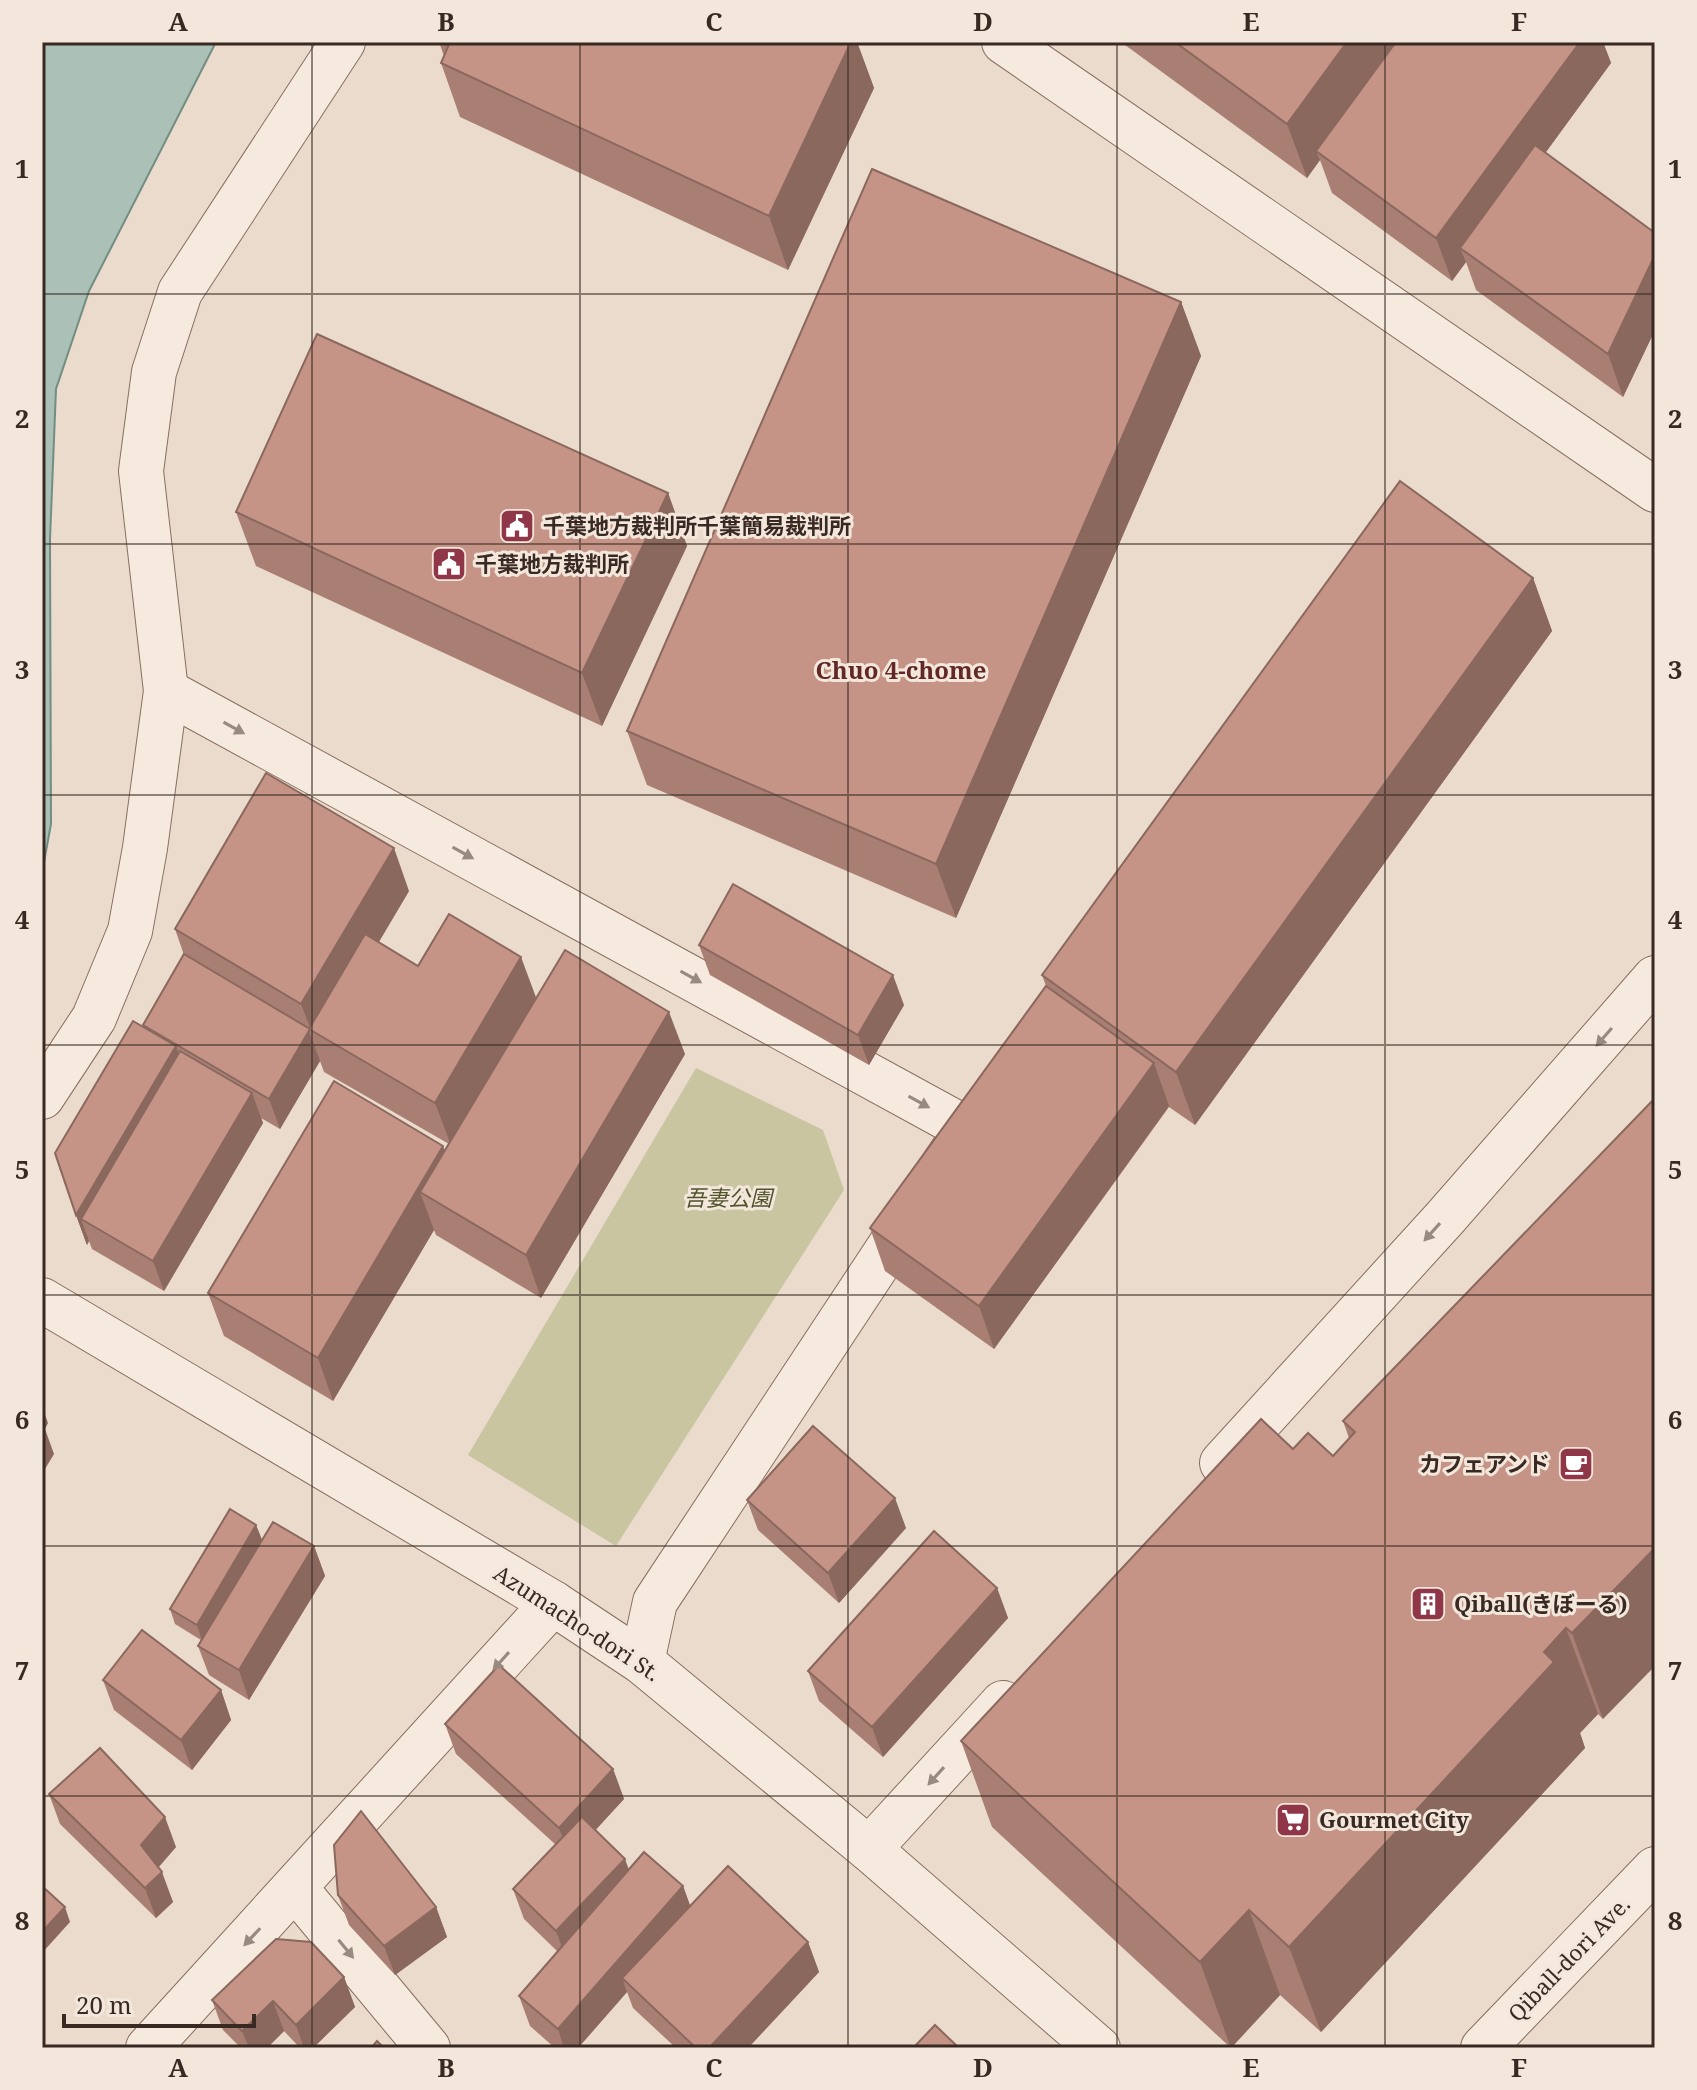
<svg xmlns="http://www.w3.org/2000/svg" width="1697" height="2090" font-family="'Noto Serif','Noto Sans JP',serif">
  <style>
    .green { fill: #c8c5a0 }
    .water { fill: #abc0b6; stroke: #728e82; stroke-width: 2 }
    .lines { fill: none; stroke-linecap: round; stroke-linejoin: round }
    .minor-casing { stroke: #866e61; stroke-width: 46 }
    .minor { stroke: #f6eade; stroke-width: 44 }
    .wall { fill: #a97f73 }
    .shaded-wall { fill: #8a685e }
    .building { fill: #c59486; stroke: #8a685e; stroke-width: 2 }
    .oneway { fill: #988a80 }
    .grid { fill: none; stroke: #392923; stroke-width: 2; stroke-opacity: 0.55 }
    .labels { text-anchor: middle; stroke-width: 6; stroke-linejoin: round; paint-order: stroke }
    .poi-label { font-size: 22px; font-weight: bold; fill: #392923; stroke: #f3e7db; text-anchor: start }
    .park-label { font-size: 22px; font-style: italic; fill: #50532c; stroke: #f3e7db }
    .street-label { font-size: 22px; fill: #392923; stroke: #f3e7db }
    .neighbourhood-label { font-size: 24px; font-weight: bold; fill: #612827; stroke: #f3e7db }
    .neatline { fill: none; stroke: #392923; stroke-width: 3 }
    .grid-label { font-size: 26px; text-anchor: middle; font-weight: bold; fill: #392923 }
  </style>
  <rect width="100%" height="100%" fill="#ebdbcc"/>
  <path class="green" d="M696,1068l127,62 21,60 -228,356 -148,-91z"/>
  <path class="water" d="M42,42h174l-127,249 -33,98 -6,150 1,285 -9,49z"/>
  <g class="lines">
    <g class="minor-casing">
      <g id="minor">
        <path d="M1004,42l651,448"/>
        <path d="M166,691l801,438 -312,473 -13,60"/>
        <path d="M42,1097l52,-79 36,-87 15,-83 21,-157 -25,-220 13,-99 26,-80 163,-250"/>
        <path d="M42,1300l511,303 89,59 227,187 229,199"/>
        <path d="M1222,1463l223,-245 210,-240"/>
        <path d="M869,1849l134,-146"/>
        <path d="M296,1889l132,159"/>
        <path d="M148,2048l405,-445"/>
        <path d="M1483,2048l172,-179"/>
      </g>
    </g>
    <use href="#minor" class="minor"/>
  </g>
  <g class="wall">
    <path d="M439,42h418l17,46 -86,182 -328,-153 -19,-54 3,-7z"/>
    <path d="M1121,42h482l8,21 -66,90 110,80v97l-32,67 -147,-107 -10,-28 -14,19 -120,-88 -12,-33 -13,18z"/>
    <path d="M1181,302l20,54 -245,562 -309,-133 -20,-54z"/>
    <path d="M668,493l19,53 -85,180 -346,-160 -20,-54z"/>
    <path d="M1533,578l19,53 -357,494 -26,-18 -175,242 -109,-78 -15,-43 176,-242 -4,-11z"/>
    <path d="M409,891l-30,51 39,24 118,32 149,56 -144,244 -105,-63 -2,-5 -101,171 -109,-65 -16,-43 235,-147 2,5 4,-7 -125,-72 -4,-11 -40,68 -19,-11 2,5 -99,168 -72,-42 -3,-8 -2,4 -11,-30 68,-187 -1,-3 41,-70 -9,-26z"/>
    <path d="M699,945l205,60 -35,60 -159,-90z"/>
    <path d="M1655,1098l-52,621 -5,-5 -18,19 5,15 -264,284 -41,-37 -49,53 -239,-221 -31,-86 332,-292 40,7 16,-18 -6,-17z"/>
    <path d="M747,1500l159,28 -67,75 -81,-73z"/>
    <path d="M256,1525l6,15 52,6 11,30 -76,124 -40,-25 -11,-29 3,-6 -26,-16 -5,-15z"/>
    <path d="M997,1588l11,30 -125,139 -64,-56 -11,-30z"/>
    <path d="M103,1680l118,10 10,30 -39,50 -78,-60z"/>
    <path d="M445,1724l168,45 11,30 -29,31 34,40 54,16 7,20 118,36 11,30 -71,76h-72l-43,-40 -6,-16 -49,56h-23l-25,-22 -11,-30 39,-44 -34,-33 -11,-30 43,-44 -100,-91z"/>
    <path d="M49,1794l127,53 -18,20 15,35 -17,16 -96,-94z"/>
    <path d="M338,1895l98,12 11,30 -52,38 -46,-50z"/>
    <path d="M344,1977l11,30 -42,41h-13l-16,-17 -17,17h-26l-18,-18 -11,-30z"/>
  </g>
  <g class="shaded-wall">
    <path d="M851,42h6l17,46 -86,182 -19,-54z"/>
    <path d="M1347,42h58l-89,109 4,9 -13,18 -20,-54z"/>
    <path d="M1580,42h23l8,21 -140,192 -11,-7 6,14 -14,19 -16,-43z"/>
    <path d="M1655,255v75l-32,67 -15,-43z"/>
    <path d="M1181,302l20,54 -245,562 -20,-54z"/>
    <path d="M668,493l19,53 -85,180 -20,-53z"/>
    <path d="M1533,578l19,53 -357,494 -19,-53z"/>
    <path d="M394,848l15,43 -87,146 -11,-7 -10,-26z"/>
    <path d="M521,957l16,43 -86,145 -16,-42z"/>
    <path d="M893,975l11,30 -35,60 -11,-30z"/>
    <path d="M669,1012l16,42 -144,244 -15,-43z"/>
    <path d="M309,1031l11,30 -40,68 -11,-30z"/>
    <path d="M176,1046l10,30 -105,143 8,22 -2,4 -11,-30z"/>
    <path d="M1154,1063l15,43 -175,243 -15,-43z"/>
    <path d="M252,1093l11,30 -99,168 -11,-30z"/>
    <path d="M443,1146l16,43 -39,3 14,38 -101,171 -15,-43z"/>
    <path d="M42,1406l6,17 -3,6 9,25 -12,20z"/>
    <path d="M895,1498l11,30 -67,75 -11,-30z"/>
    <path d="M256,1525l6,15 -60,101 -5,-16z"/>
    <path d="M314,1546l11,30 -76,124 -10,-30z"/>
    <path d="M1655,1548v118l-52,53 -31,-86z"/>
    <path d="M997,1588l11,30 -125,139 -11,-30z"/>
    <path d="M1566,1628l32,86 -18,19 5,15 -264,284 -32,-85 255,-295z"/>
    <path d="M221,1690l10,30 -39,50 -11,-30z"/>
    <path d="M613,1769l11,30 -54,59 -11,-30z"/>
    <path d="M165,1817l11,30 -24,28 -11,-30z"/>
    <path d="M625,1859l11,30 -69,72 -11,-30z"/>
    <path d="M162,1872l11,30 -17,16 -11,-30z"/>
    <path d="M683,1886l11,30 -72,62 5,14 -49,56h-14l-6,-19z"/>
    <path d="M65,1907l5,15 -28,31v-21z"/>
    <path d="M436,1907l11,30 -52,38 -11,-29z"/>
    <path d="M1249,1910l31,85 -49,53 -31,-86z"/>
    <path d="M808,1942l11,30 -71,76h-39z"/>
    <path d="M344,1977l11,30 -42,41h-9l-8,-23z"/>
    <path d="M273,2001l11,30 -17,17h-18l-7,-17z"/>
  </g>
  <g class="building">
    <path d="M450,42h401l-82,174 -328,-153z"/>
    <path d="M1175,42h172l-60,82z"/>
    <path d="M1396,42h184l-144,196 -120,-87z"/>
    <path d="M1535,145l120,88v22l-47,99 -148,-106z"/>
    <path d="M872,169l309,133 -245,562 -309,-133z"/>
    <path d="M317,334l351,159 -86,180 -346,-161z"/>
    <path d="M1400,481l133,97 -357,494 -134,-97z"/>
    <path d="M266,773l128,75 -93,156 -126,-75z"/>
    <path d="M733,884l160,91 -35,60 -159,-90z"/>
    <path d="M449,914l72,43 -86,146 -126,-74 56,-95 53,32z"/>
    <path d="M565,950l104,62 -143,243 -106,-63z"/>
    <path d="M184,954l126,75 -41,70 -126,-74z"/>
    <path d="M1046,986l108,77 -175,243 -109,-78z"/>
    <path d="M133,1021l43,25 -100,169 -21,-62z"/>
    <path d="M180,1051l72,42 -99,168 -72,-42z"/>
    <path d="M334,1081l109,65 -125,212 -110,-65z"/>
    <path d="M1655,1098v450l-83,85 -6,-5 -22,24 10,10 -265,285 -40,-37 -49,52 -239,-221 300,-322 32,30 15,-16 25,23 22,-24 -12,-11z"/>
    <path d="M813,1426l82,72 -67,75 -81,-73z"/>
    <path d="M230,1509l26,16 -59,100 -27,-16z"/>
    <path d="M273,1522l41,24 -75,124 -41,-24z"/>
    <path d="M934,1531l63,57 -125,139 -64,-56z"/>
    <path d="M142,1630l79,60 -40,50 -78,-60z"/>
    <path d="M499,1665l114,104 -54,59 -114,-104z"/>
    <path d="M100,1748l65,69 -24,28 21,27 -17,16 -96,-94z"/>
    <path d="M361,1811l75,96 -52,39 -46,-51 -4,-50z"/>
    <path d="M582,1817l43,42 -69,72 -43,-42z"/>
    <path d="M644,1852l39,34 -125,143 -39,-33z"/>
    <path d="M728,1866l80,76 -99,106h-13l-74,-70z"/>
    <path d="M42,1886l23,21 -23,25z"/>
    <path d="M276,1939l35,3 33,35 -48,48 -23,-24 -31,30 -30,-31z"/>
    <path d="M935,2025l24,23h-46z"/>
    <path d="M377,2041l7,7h-13z"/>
  </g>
  <defs><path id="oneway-solid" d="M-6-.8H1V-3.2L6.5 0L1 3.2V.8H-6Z" transform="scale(2)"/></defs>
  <g class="oneway">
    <use href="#oneway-solid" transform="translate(234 728) rotate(29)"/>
    <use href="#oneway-solid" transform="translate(463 853) rotate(29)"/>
    <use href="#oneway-solid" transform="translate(691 977) rotate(29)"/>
    <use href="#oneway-solid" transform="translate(1604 1037) rotate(131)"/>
    <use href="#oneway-solid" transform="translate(919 1102) rotate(29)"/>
    <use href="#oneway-solid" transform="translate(1432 1232) rotate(132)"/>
    <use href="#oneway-solid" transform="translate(501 1661) rotate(132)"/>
    <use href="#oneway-solid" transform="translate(936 1776) rotate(132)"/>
    <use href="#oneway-solid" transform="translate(252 1937) rotate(133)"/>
    <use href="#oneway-solid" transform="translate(346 1949) rotate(51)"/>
  </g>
  <path class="grid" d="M312,42v2006M580,42v2006M848,42v2006M1117,42v2006M1385,42v2006M42,294h1613M42,544h1613M42,795h1613M42,1045h1613M42,1295h1613M42,1546h1613M42,1796h1613"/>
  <defs>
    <g id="civic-square" transform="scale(1.8)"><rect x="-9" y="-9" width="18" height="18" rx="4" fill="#8f3749" stroke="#f3e7db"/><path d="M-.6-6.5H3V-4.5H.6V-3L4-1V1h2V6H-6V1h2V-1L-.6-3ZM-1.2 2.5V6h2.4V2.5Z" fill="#fff"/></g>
    <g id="cafe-square" transform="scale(1.8)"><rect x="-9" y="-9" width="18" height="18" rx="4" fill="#8f3749" stroke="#f3e7db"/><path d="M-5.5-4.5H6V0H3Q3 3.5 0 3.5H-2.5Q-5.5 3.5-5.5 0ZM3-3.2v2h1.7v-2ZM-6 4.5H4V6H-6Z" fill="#fff"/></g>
    <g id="building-square" transform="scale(1.8)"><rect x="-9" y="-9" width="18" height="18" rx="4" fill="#8f3749" stroke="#f3e7db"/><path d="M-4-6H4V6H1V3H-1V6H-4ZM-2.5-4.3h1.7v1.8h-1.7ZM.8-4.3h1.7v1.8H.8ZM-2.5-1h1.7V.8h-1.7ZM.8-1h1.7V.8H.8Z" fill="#fff"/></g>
    <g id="supermarket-square" transform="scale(1.8)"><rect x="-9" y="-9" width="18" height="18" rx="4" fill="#8f3749" stroke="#f3e7db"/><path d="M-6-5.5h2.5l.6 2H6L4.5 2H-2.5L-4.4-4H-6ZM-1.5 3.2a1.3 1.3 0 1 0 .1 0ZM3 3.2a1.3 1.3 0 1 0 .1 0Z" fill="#fff"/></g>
  </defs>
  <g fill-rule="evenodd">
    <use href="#civic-square" x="517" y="526"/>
    <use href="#civic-square" x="449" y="564"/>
    <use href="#cafe-square" x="1576" y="1464"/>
    <use href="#building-square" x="1428" y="1604"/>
    <use href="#supermarket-square" x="1293" y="1820"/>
  </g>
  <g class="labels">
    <g class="poi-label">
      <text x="543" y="534">千葉地方裁判所千葉簡易裁判所</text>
      <text x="475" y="572">千葉地方裁判所</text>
      <text x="1550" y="1472" text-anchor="end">カフェアンド</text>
      <text x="1454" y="1612">Qiball(きぼーる)</text>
      <text x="1319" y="1828">Gourmet City</text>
    </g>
    <g class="park-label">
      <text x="728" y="1206">吾妻公園</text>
    </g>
    <g class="street-label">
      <text transform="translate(577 1623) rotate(33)" y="8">Azumacho-dori St.</text>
      <text transform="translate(1569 1959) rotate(-46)" y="8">Qiball-dori Ave.</text>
    </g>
    <g class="neighbourhood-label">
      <text x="901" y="679">Chuo 4-chome</text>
    </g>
  </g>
  <rect width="1697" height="2090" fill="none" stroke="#f3e7db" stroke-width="88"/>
  <path d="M64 2014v12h190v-12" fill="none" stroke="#392923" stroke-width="4"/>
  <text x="76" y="2014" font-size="24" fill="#392923" stroke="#f3e7db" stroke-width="6" paint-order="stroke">20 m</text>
  <rect x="44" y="44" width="1609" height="2002" class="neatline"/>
  <g class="grid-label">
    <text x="178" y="31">A</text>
    <text x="446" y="31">B</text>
    <text x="714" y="31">C</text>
    <text x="983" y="31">D</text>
    <text x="1251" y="31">E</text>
    <text x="1519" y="31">F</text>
    <text x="22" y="178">1</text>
    <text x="1675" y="178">1</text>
    <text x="22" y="428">2</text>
    <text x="1675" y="428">2</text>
    <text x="22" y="679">3</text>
    <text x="1675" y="679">3</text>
    <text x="22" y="929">4</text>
    <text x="1675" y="929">4</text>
    <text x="22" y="1179">5</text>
    <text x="1675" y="1179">5</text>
    <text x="22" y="1429">6</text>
    <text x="1675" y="1429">6</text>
    <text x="22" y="1680">7</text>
    <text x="1675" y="1680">7</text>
    <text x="22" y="1930">8</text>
    <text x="1675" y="1930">8</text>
    <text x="178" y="2077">A</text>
    <text x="446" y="2077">B</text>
    <text x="714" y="2077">C</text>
    <text x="983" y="2077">D</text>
    <text x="1251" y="2077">E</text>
    <text x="1519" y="2077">F</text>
  </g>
</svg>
